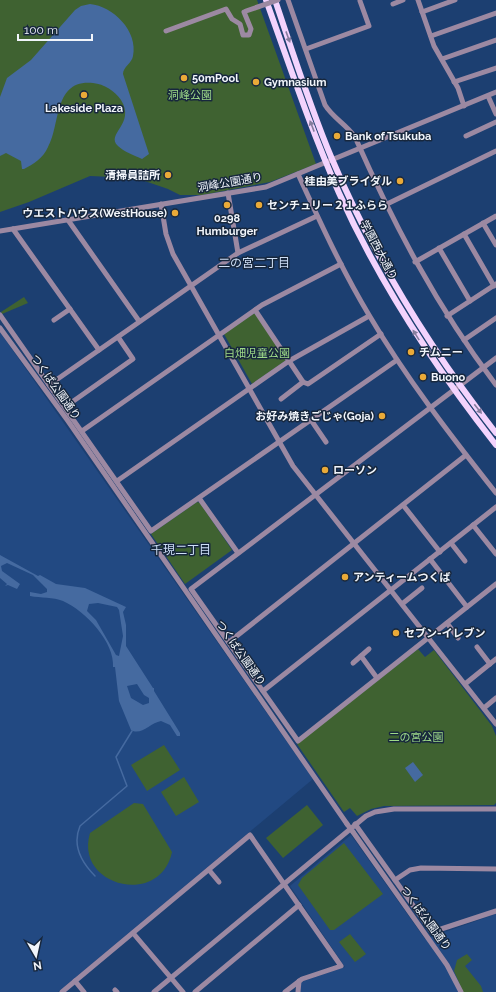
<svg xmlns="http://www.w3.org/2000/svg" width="496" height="992" font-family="Raleway,'Noto Sans JP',sans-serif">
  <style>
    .built { fill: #224982 }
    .green { fill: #3f6231 }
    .water { fill: #456aa0; fill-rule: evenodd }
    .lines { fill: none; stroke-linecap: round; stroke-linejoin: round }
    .stream { stroke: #456aa0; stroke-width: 1.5 }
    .minor { stroke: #9c89a2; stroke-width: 5 }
    .major { stroke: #f3d3fd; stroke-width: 6 }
    .minor-bridge { stroke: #9c89a2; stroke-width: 5 }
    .oneway { fill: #857d9d }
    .poi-dot { fill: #eaaa38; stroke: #17273d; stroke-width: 1.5 }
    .labels { text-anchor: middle; stroke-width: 3; stroke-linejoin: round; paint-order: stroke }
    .poi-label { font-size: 11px; font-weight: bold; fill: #f1f5fb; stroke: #17273d; text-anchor: start }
    .park-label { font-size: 11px; fill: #9eda88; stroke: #17273d }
    .street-label { font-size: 11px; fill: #f1f5fb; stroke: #17273d }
    .neighbourhood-label { font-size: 12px; fill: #cddef6; stroke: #17273d }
  </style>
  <rect width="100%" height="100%" fill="#1c3f71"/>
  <g class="built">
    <path d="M0,332l313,447 -255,213h-58z"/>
    <path d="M351,835l74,104 71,-25v78h-196l1,-10 44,-15 -55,-81z"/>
  </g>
  <g class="green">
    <path d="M0,0h257l59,164 -46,18 -68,13h-22l-12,-6 -32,-11 -46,-2 -61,26 -29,10z"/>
    <path d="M24,297l4,6 -26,11 -1,-2z"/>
    <path d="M253,314h3l30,43 -1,4 -33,23 -28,-50z"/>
    <path d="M197,502l3,1 32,47 -47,34 -34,-50z"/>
    <path d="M418,649l7,8 9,-7 58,76 4,10v67l-2,2 -110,1 -13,3 -14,7 -7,-8 -6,4 -47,-68z"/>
    <path d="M164,745l16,25 -33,21 -16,-26z"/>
    <path d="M184,777l15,25 -23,14 -15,-24z"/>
    <path d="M134,803l9,1 29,48c-12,56 -98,34 -82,-19z"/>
    <path d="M307,805l16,20 -40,33 -17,-20z"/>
    <path d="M344,843l39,51 -49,36h-4l-32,-45 4,-7z"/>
    <path d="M350,934l16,20 -11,8 -16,-20z"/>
    <path d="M467,954l5,6 -7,6 16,20 2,6h-20l-9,-21 3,-11z"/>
  </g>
  <g class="water">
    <path d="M90,4c23,2 48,27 43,52 -1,7 -10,11 -10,18l26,80 -7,5c-8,-4 -18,-7 -24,-13 -13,-12 18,-22 3,-46 -6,-9 -17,-16 -28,-17 -40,-4 -32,41 -45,64 -5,11 -14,17 -24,22h-2l-1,-8 -15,-8 -6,3v-59l7,-19 24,-18 44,-50 6,-4z"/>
    <path d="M0,555l38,21 2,-1 16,9 29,4 41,19 -3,5 3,13v21l27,42h1v3l26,42v3h-3l-7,-11 -9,-4c-11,2 -20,15 -30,9l-12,-29 -4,-34h-2c2,-24 -27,-56 -50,-66 -10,-4 -22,-3 -33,-5v-4l11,2 6,-2v-3l-14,-14 -26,-12 -6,3 1,5 18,13 -3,5 -9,-4 -3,1 2,-2 -7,-6zM98,603l19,4 2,3 4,26 -4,20 -3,-1 -20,-35 -9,-9 2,-7zM137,684l7,11 5,3v5l-6,2 -12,-7 -4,-12z"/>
    <path d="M413,762l10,13 -8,7 -10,-14z"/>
  </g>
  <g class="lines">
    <path class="stream" d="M95,876c-14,-14 -23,-31 -15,-50l47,-40 -11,-29 16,-26"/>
    <g class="minor">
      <path d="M288,0l37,105c8,13 21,19 30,32 39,88 82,170 141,248"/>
      <path d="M418,0l16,46 24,42 6,18"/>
      <path d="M393,4l10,-4"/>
      <path d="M422,12l33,-12"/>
      <path d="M166,31l60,-22 6,10 8,5 3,11h6l2,-6 -7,-17"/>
      <path d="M431,36l65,-23"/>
      <path d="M306,49l63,-23 -9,-25"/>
      <path d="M442,59l54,-19"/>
      <path d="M454,82l42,-14"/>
      <path d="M488,96l8,18"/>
      <path d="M466,136l30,-14"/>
      <path d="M298,174c22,48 44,96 71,141 37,63 82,121 127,178"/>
      <path d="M228,193l10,60"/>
      <path d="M161,204l5,30 7,20 120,212 203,258"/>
      <path d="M385,205l111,-54"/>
      <path d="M68,220l71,101"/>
      <path d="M483,223l13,22"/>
      <path d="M13,229l86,121"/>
      <path d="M0,231l266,-44 230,-95"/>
      <path d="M464,234l30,52"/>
      <path d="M439,248l31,53"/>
      <path d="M415,262l81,-46"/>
      <path d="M255,310l48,72 5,2 73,-50"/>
      <path d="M0,315l151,216 246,-171"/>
      <path d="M447,316l49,-32"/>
      <path d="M54,320l16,-11"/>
      <path d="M0,328l68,93 279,403"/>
      <path d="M464,340l32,-22"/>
      <path d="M496,358l-305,231 107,152 198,-157"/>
      <path d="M49,385l189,-132 79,-37"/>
      <path d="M281,399l22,-17"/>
      <path d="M65,407l68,-48 -15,-22"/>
      <path d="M311,420l15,22"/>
      <path d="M82,431l180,-126 79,-41"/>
      <path d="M117,481l172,-120 80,-45"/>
      <path d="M199,498l39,55"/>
      <path d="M403,505l37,47"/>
      <path d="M473,525l23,29"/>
      <path d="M451,543l14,18"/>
      <path d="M430,559l37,48"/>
      <path d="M402,604l20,-16"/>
      <path d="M447,623l11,15"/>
      <path d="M229,642l237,-187"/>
      <path d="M477,647l13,17"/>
      <path d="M361,656l16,22"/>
      <path d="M353,663l16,-14"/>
      <path d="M465,684l31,-25"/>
      <path d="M263,691l233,-184"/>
      <path d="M484,708l12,-10"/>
      <path d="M355,824l77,108 64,-21"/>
      <path d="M353,832l94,133 14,27"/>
      <path d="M209,870l10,12"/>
      <path d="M395,880l15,-10 11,-2 75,1"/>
      <path d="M133,933l50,59"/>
      <path d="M75,981l9,11"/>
      <path d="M115,990l2,2"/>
      <path d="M62,992l188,-157 91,131 -39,13 -17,13"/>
      <path d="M154,992l212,-176 9,-4 19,-3h102"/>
      <path d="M195,992l104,-87"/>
      <path d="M298,992l1,-11"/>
    </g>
    <g class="major">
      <path d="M266,0c23,64 45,130 73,193 41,91 95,173 157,252"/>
      <path d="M275,0c18,53 35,107 57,159 42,99 98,190 164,274"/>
    </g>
    <g class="minor-bridge">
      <path d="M246,11l32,-11"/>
      <path d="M347,824l6,8"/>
    </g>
  </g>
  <defs><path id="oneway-solid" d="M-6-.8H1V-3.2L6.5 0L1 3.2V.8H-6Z"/></defs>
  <g class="oneway">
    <use href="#oneway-solid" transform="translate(288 37) rotate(70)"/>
    <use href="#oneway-solid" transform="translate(312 126) rotate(-111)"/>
    <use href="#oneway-solid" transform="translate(416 335) rotate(-122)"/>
    <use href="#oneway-solid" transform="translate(478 409) rotate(52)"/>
  </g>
  <g class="poi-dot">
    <circle cx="184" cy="78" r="4"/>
    <circle cx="256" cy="82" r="4"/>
    <circle cx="84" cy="95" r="4"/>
    <circle cx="337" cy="136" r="4"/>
    <circle cx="168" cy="175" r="4"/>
    <circle cx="400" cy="181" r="4"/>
    <circle cx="227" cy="205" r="4"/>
    <circle cx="259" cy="205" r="4"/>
    <circle cx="175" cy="213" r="4"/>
    <circle cx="411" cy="352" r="4"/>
    <circle cx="423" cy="377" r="4"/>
    <circle cx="382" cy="416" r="4"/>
    <circle cx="325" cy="470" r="4"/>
    <circle cx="345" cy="577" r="4"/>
    <circle cx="396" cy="633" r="4"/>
  </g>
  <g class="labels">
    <g class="poi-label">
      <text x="192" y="82">50mPool</text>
      <text x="264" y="86">Gymnasium</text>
      <text x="84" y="112" text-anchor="middle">Lakeside Plaza</text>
      <text x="345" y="140">Bank of Tsukuba</text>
      <text x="160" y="179" text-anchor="end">清掃員詰所</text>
      <text x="392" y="185" text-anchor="end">桂由美ブライダル</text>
      <text x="267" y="209">センチュリー２１ふらら</text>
      <text x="167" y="217" text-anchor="end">ウエストハウス(WestHouse)</text>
      <text x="227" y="222" text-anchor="middle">0298<tspan x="227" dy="13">Humburger</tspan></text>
      <text x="419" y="356">チムニー</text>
      <text x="431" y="381">Buono</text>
      <text x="374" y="420" text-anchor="end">お好み焼きごじゃ(Goja)</text>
      <text x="333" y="474">ローソン</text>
      <text x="353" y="581">アンティームつくば</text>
      <text x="404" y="637">セブン-イレブン</text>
    </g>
    <g class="park-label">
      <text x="190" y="99">洞峰公園</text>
      <text x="257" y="357">白畑児童公園</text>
      <text x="416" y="741">二の宮公園</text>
    </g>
    <g class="street-label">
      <text transform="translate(230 182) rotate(-10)" y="4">洞峰公園通り</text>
      <text transform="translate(379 250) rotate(62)" y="4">学園西大通り</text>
      <text transform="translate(56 387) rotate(55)" y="4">つくば公園通り</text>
      <text transform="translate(241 653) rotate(55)" y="4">つくば公園通り</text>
      <text transform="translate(426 918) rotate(54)" y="4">つくば公園通り</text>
    </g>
    <g class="neighbourhood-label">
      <text x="254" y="267">二の宮二丁目</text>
      <text x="181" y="554">千現二丁目</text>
    </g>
  </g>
  <g transform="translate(36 956) rotate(171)" stroke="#17273d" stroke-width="3" paint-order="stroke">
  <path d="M0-3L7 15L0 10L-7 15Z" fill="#f1f5fb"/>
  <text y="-6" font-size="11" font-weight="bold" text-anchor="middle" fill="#f1f5fb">N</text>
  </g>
  <path d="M18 34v6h74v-6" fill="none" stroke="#f1f5fb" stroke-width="2"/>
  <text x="24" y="34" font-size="12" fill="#f1f5fb" stroke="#17273d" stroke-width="3" paint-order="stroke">100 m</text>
</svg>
